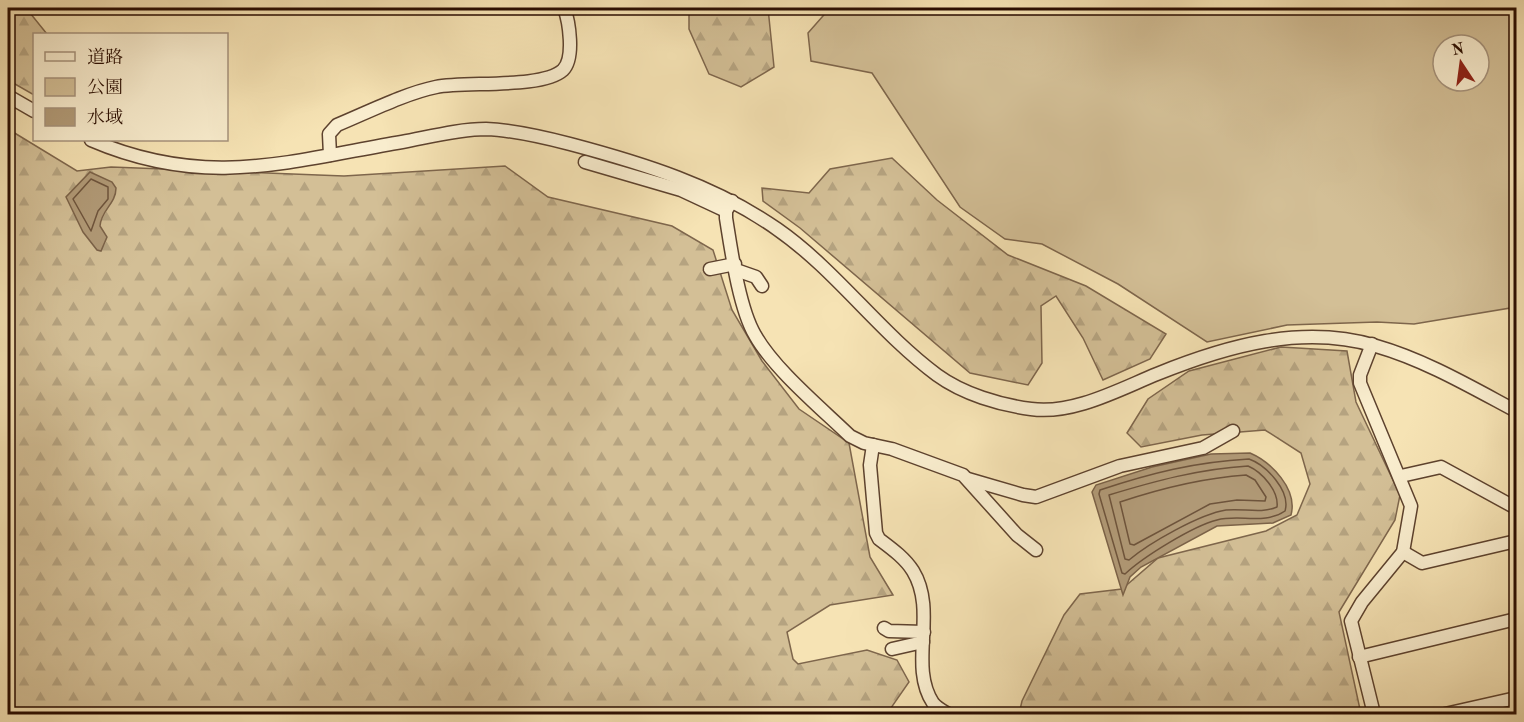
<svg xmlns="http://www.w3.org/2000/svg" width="1524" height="722" font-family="'Old Standard TT','Noto Serif JP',serif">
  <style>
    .green { fill: #d3bf96; stroke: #7e664c; stroke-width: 1.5; fill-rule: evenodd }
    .forest { fill: url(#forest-firs); stroke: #7e664c; stroke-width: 1.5 }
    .water { fill: #b19a77; stroke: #7b6248; stroke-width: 1.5 }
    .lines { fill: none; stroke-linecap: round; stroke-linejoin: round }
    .shore { stroke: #6e543c; stroke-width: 1.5 }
    .minor-casing { stroke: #5d422e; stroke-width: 15 }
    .minor { stroke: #f9edce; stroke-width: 12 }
  </style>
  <defs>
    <pattern id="forest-firs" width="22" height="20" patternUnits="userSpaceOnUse" patternTransform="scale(1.5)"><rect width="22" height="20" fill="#d3bf96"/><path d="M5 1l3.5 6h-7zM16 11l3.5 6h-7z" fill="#b5a380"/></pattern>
  </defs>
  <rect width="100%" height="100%" fill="#f6e3b4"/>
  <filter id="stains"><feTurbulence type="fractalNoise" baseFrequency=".00333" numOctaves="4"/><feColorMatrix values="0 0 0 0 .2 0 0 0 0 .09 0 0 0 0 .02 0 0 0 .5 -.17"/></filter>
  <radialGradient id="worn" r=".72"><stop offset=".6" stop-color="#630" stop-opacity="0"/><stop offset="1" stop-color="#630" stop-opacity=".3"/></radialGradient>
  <path class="green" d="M830,8h686v299l-102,17 -37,-2 -90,3 -80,17 -89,-58 -76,-40 -37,-5 -45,-32 -88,-134 -61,-12 -3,-28zM1443,45h36v36h-36z"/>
  <g class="forest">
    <path d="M8,8h18l21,26h-13v61l-26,-15z"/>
    <path d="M689,8h79l6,59 -33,20 -32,-13 -20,-45z"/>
    <path d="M8,129l69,42 34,-4 233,9 161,-10 43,31 124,29 41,24 19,60 30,51 37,48 50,34 21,114 23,38 -63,10 -43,27 6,27 5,5 69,-14 30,10 12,22 -18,26 -16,6h-867z"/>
    <path d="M892,158l45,42 71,55 78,31 80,48 -16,25 -47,21 -20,-42 -27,-42 -15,10 1,57 -14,22 -58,-12 -170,-145 -37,-27 -1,-13 47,5 21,-24z"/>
    <path d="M1281,347l66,4 9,51 44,93 -5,25 -56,92 22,102h-342l3,-13 42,-86 16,-21 42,-5 36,-31 108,-27 31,-16 13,-31 -9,-31 -36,-23 -63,5 -61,12 -14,-14 21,-34 41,-28z"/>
  </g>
  <g class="water">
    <path d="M90,172l22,10 4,6c0,16 -15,22 -16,38l7,11 -6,14 -4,-1 -14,-18 -17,-35z"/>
    <path d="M1250,453c21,9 48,36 41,62l-18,8 -56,3 -76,41 -11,10 -7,18 -31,-103 4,-7 56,-18 59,-13z"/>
  </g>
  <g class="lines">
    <g class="shore">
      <path d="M91,179l17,8v12l-10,12 -7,20 -18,-32z"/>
      <path d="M1249,459c17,6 42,32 36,52 -20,14 -46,3 -68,9 -24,6 -74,37 -92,54l-3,-1 -23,-79 1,-4c51,-17 95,-28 149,-31z"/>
      <path d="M1248,466c14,6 31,25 29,41 -16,7 -34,1 -51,3 -26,4 -77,33 -97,50l-4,-1 -16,-64c46,-14 90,-26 139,-29z"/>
      <path d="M1246,475l9,5 11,17 -1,4 -28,-1 -27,4 -76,41 -4,-1 -10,-42c42,-14 82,-24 126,-27z"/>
    </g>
    <g class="minor-casing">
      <g id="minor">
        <path d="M8,96l26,15"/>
        <path d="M91,140c114,49 195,22 311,2 27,-5 56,-13 84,-13 28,1 57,8 84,15 72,19 146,42 207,85 59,41 102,103 160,146 26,19 63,30 94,34 42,6 89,-20 126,-35 69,-28 145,-50 219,-28 49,14 95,41 140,65"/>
        <path d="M330,155l-1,-21 8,-9c29,-12 69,-32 99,-38 30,-6 106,2 127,-17 12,-12 6,-49 1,-62"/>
        <path d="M585,162l96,28 45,21"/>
        <path d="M732,201l-6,10v7c5,31 13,90 29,117 19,34 66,73 95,101l14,7 28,6 71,26 54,60 19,15"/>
        <path d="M710,269l25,-5"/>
        <path d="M736,270l20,7 6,9"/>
        <path d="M1372,344l-12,31v8l51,123 -8,46 -41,50 -11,19 23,93"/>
        <path d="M873,445l-3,20 6,68 3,6c12,9 26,19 34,32 25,41 -5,94 20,132 4,5 10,8 15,11"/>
        <path d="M1401,476l40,-9 75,41"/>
        <path d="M968,479l55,16 13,2 84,-31 83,-18 30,-17"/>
        <path d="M1403,552l19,11 94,-22"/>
        <path d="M884,628l5,3 35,1"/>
        <path d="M892,649l31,-7"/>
        <path d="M1359,657l157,-38"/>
        <path d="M1445,714l71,-16"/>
      </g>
    </g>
    <use href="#minor" class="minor"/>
  </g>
  <rect width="1524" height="722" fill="none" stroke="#f6e3b4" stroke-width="30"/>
  <rect x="9" y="9" width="1506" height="704" fill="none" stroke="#2a0d01" stroke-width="3"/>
  <rect x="15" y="15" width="1494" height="692" fill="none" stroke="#2a0d01" stroke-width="1.5"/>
  <rect x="33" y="33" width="195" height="108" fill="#f9edce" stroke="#a6937c" stroke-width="1.5"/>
  <rect x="45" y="52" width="30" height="9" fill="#f9edce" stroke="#a6937c" stroke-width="1.5"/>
  <text x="87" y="63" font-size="18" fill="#2a0d01">道路</text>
  <rect x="45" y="78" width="30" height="18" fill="#d3bf96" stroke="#a6937c" stroke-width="1.5"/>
  <text x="87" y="93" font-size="18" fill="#2a0d01">公園</text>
  <rect x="45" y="108" width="30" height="18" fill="#b19a77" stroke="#a6937c" stroke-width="1.5"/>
  <text x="87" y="123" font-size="18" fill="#2a0d01">水域</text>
  <g transform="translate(1461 63) rotate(347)"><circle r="28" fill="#f9edce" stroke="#a6937c" stroke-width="1.5"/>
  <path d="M0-4.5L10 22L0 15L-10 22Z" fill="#8f2418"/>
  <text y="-9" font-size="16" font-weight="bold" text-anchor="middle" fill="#2a0d01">N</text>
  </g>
  <rect width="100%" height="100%" filter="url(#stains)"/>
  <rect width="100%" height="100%" fill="url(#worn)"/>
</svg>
